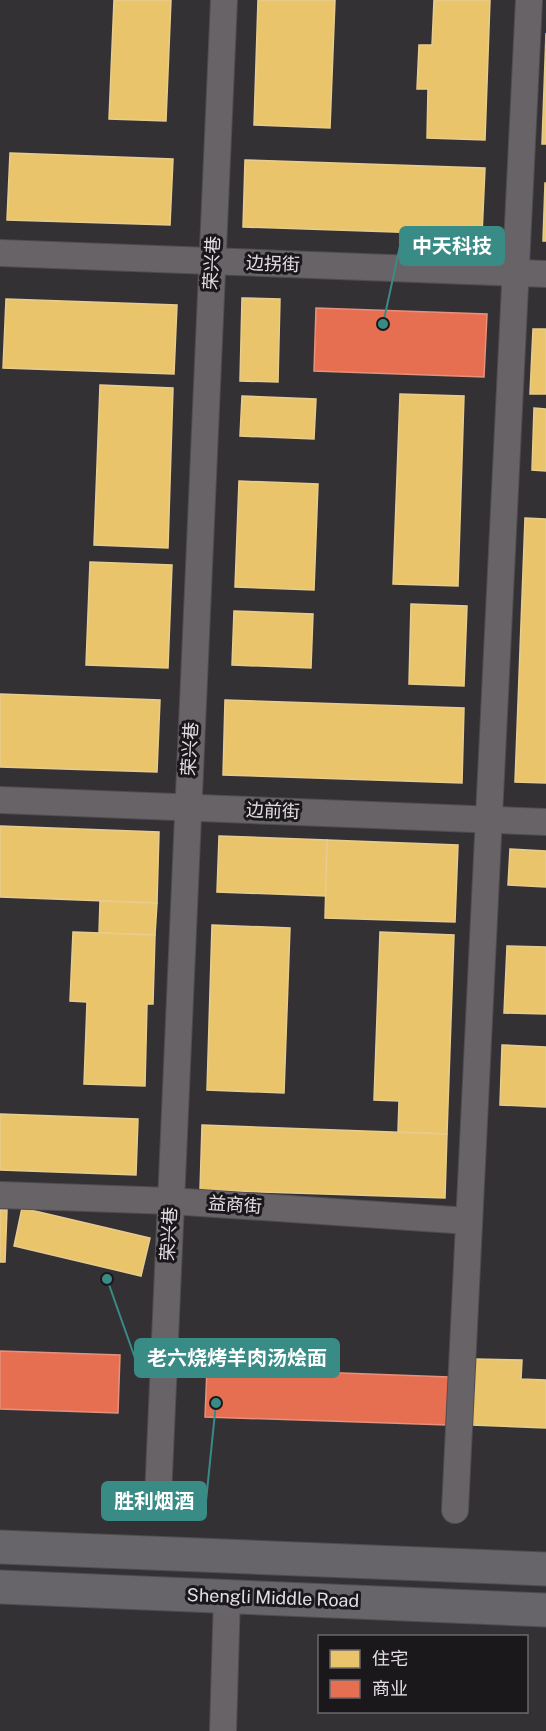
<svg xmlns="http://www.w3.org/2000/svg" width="546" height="1731" font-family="'Public Sans','Noto Sans SC',sans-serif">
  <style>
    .homes { fill: #e9c46a; stroke: #e7cc8f; stroke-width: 1.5 }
    .shops { fill: #e76f51; stroke: #e6907d; stroke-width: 1.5 }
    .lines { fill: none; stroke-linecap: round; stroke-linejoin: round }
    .street-casing { stroke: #504d51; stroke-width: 28 }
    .secondary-casing { stroke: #504d51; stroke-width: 35 }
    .street { stroke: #676367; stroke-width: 26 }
    .secondary { stroke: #67646a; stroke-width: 33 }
    .labels { text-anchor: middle; stroke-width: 6; stroke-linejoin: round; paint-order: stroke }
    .street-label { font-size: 18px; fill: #e3dee4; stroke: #1b181c }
    .leader { fill: none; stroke: #398b86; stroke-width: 2 }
    .callout-dot { fill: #398b86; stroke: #1b181c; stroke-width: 2 }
    .callout { fill: #398b86; stroke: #398b86; stroke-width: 2 }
    .callout-label { font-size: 20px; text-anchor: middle; font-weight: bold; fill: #fff }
  </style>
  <rect width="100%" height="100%" fill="#343135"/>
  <g class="homes">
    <path d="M114,0h57l-5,121 -57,-2z"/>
    <path d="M258,0h77l-5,128 -76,-3z"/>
    <path d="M434,0h56l-5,140 -58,-2 1,-49h-11l2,-44h13z"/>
    <path d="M546,33v111h-4z"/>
    <path d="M10,153l163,6 -3,66 -163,-5z"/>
    <path d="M245,160l240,8 -3,67 -239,-8z"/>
    <path d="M545,183h1v58h-3z"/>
    <path d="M242,298l38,1 -2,83 -38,-1z"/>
    <path d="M6,299l171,6 -3,69 -171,-6z"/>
    <path d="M533,329h13v65h-16z"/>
    <path d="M100,385l73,3 -5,160 -74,-3z"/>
    <path d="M400,394l64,2 -6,190 -65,-2z"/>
    <path d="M242,396l74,3 -2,40 -74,-3z"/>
    <path d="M534,408l12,1v62l-14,-1z"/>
    <path d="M239,481l79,3 -4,106 -79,-3z"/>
    <path d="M525,518l21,1v264l-31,-1z"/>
    <path d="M90,562l82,3 -4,103 -82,-3z"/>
    <path d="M411,604l56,2 -3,80 -55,-2z"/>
    <path d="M234,611l79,3 -2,54 -79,-3z"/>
    <path d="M0,694l160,6 -3,72 -157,-5z"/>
    <path d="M225,700l239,8 -2,75 -239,-8z"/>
    <path d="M0,826l159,6 -2,71 -157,-6z"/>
    <path d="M219,836l108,4 -1,56 -109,-4z"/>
    <path d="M327,840l131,5 -3,77 -130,-4z"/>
    <path d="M510,849l36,2v36l-38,-2z"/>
    <path d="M100,901l57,2 -2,32 -56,-2z"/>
    <path d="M212,925l78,3 -6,165 -77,-3z"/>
    <path d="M73,932l82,3 -2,69h-6l-2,82 -61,-2 3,-82 -17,-1z"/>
    <path d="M380,932l74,3 -7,199 -49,-2 1,-31 -25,-1z"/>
    <path d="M507,946l39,1v67l-42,-1z"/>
    <path d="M502,1045l44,2v60l-46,-2z"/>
    <path d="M0,1114l138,5 -2,56 -136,-5z"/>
    <path d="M202,1125l245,9 -2,64 -245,-8z"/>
    <path d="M22,1208l128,30 -9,38 -127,-30z"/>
    <path d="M0,1210h7l-2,52h-5z"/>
    <path d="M475,1359l47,1 -1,19 25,1v48l-74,-3z"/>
  </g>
  <g class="shops">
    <path d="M316,308l171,6 -3,63 -170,-6z"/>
    <path d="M0,1351l120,4 -2,58 -118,-4z"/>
    <path d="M207,1368l242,9 -2,48 -242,-8z"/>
  </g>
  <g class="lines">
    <g class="street-casing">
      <g id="street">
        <path d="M0,253l546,21"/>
        <path d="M0,800l546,22"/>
        <path d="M0,1195l171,6 298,20"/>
        <path d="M158,1497l66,-1497"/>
        <path d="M455,1510l74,-1510"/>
        <path d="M223,1731l4,-135"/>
      </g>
    </g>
    <g class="secondary-casing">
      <g id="secondary">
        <path d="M0,1547l546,22"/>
        <path d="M0,1587l546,23"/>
      </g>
    </g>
    <use href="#street" class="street"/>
    <use href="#secondary" class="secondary"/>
  </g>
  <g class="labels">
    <g class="street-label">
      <text transform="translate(212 263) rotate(-87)" y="6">荣兴巷</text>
      <text transform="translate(273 264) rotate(2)" y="6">边拐街</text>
      <text transform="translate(190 749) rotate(-87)" y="6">荣兴巷</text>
      <text transform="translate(273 811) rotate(2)" y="6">边前街</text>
      <text transform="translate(235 1205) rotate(4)" y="6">益商街</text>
      <text transform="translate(169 1234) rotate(-87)" y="6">荣兴巷</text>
      <text transform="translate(273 1598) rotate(2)" y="6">Shengli Middle Road</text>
    </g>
  </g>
  <path class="leader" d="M383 324L400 246M107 1279L135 1358M216 1403L206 1501"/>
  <g class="callout-dot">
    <circle cx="383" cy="324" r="6"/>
    <circle cx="107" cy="1279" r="6"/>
    <circle cx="216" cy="1403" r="6"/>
  </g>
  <g class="callout">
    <rect x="400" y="227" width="104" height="38" rx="6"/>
    <rect x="135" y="1339" width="204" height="38" rx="6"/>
    <rect x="102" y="1482" width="104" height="38" rx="6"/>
  </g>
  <g class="callout-label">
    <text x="452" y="253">中天科技</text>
    <text x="237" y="1365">老六烧烤羊肉汤烩面</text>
    <text x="154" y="1508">胜利烟酒</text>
  </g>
  <rect x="318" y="1635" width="210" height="78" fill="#1b181c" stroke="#6b676c" stroke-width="1.5"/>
  <rect x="330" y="1650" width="30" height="18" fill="#e9c46a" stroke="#6b676c" stroke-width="1.5"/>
  <text x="372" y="1665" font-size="18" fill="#e3dee4">住宅</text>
  <rect x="330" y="1680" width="30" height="18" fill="#e76f51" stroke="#6b676c" stroke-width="1.5"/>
  <text x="372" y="1695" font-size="18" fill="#e3dee4">商业</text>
</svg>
